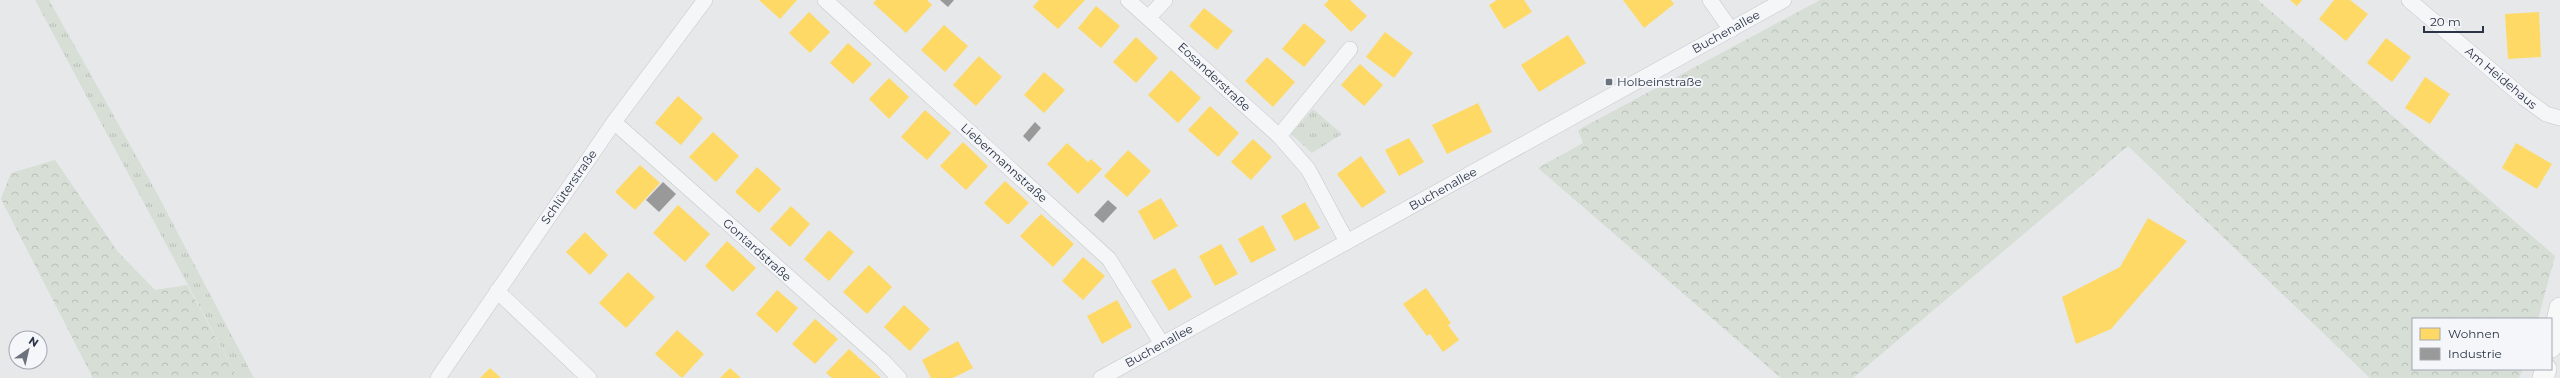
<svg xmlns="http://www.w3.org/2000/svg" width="2560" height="378" font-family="Montserrat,sans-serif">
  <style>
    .grass { fill: url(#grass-tufts) }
    .forest { fill: url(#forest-crowns) }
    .homes { fill: #ffd966 }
    .industry { fill: #999 }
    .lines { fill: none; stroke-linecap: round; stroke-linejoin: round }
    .street-casing { stroke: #c4c6c8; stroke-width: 16 }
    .secondary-casing { stroke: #c4c6c8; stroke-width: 22 }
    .street { stroke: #f5f6f7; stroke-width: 15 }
    .secondary { stroke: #f8f8f8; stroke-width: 21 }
    .poi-dot { fill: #6c737f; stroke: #f4f6f9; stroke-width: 1.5 }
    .labels { text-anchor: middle; stroke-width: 4; stroke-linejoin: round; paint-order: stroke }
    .street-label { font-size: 12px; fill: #2b3445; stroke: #f4f6f9 }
    .poi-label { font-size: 12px; fill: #2b3445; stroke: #f4f6f9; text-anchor: start }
  </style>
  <defs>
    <pattern id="grass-tufts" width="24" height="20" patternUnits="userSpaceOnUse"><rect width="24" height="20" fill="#d6ded6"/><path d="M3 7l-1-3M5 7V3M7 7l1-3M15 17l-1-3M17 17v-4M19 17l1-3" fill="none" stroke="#b8bfb9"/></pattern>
    <pattern id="forest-crowns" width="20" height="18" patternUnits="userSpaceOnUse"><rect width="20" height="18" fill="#d6ded6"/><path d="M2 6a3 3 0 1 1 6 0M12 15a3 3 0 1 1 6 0" fill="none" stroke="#b8bfb9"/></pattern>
  </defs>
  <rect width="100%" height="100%" fill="#e6e8ea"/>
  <g class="grass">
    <path d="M35,0h14l105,188 100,190h-16z"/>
    <path d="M1313,109l29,25 -30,19 -21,-19z"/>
  </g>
  <g class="forest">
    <path d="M1820,0h438l297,256 -17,63h-125v50h110l-4,9h-149l-242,-232 -275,232h-72l-243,-210 45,-25 -5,-13z"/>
    <path d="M55,160l63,92 37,38 32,-5 51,93h-145l-92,-179 10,-26z"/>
  </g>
  <g class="homes">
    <path d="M759,0h38l-17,19z"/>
    <path d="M876,0h51l5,5 -26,28 -33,-30z"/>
    <path d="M1039,0h46l-27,29 -25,-22z"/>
    <path d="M1329,0h21l17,16 -16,16 -27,-27z"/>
    <path d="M1497,0h27l8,12 -28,17 -15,-24z"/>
    <path d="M1623,0h48l3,4 -30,24z"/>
    <path d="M2290,0h12l-5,6z"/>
    <path d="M2334,0h16l18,14 -22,27 -27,-22z"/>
    <path d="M1096,6l24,20 -19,22 -23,-20z"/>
    <path d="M1204,8l29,23 -16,19 -28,-24z"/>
    <path d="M809,12l21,20 -20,21 -21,-20z"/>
    <path d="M2539,12l2,45 -33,2 -3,-45z"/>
    <path d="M1304,23l22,18 -22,26 -22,-18z"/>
    <path d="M944,25l24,21 -23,26 -24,-22z"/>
    <path d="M1385,32l28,21 -19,25 -28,-21z"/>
    <path d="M1568,35l18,28 -47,29 -18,-27z"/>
    <path d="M1136,37l22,21 -22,25 -23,-21z"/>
    <path d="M2386,38l25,19 -19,25 -25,-19z"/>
    <path d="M848,43l24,21 -19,20 -23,-21z"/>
    <path d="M979,56l23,21 -26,29 -23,-21z"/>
    <path d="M1267,57l28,25 -22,25 -28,-26z"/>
    <path d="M1360,64l23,21 -19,21 -23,-21z"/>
    <path d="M1171,70l30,28 -23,25 -30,-28z"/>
    <path d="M1044,72l21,18 -21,23 -20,-18z"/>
    <path d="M2425,77l25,17 -20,30 -25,-16z"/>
    <path d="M889,78l20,19 -20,22 -20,-20z"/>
    <path d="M678,96l25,22 -22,27 -26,-22z"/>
    <path d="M1478,103l14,29 -45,22 -15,-29z"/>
    <path d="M1210,106l29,27 -21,24 -30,-27z"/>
    <path d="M925,110l26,23 -24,27 -26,-23z"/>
    <path d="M713,132l26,24 -23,26 -27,-25z"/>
    <path d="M1409,138l15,24 -25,14 -14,-26z"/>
    <path d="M1253,139l19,18 -21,23 -20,-18z"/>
    <path d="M963,142l25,24 -22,24 -26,-24z"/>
    <path d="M1067,143l21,19 3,-3 11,10 -24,25 -31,-30z"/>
    <path d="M2516,143l36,21 -15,25 -35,-21z"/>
    <path d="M1128,150l23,21 -24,26 -23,-21z"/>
    <path d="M1361,156l25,36 -24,16 -25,-34z"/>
    <path d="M640,165l20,18 -25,27 -20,-18z"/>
    <path d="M757,167l24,22 -22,24 -24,-21z"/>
    <path d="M1005,181l24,22 -21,22 -24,-22z"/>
    <path d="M1161,198l17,28 -24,14 -16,-29z"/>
    <path d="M1305,202l15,26 -25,13 -14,-25z"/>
    <path d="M678,205l32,29 -25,28 -32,-29z"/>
    <path d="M791,206l19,18 -20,23 -20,-18z"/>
    <path d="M1041,214l33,30 -21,23 -33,-31z"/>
    <path d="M2148,218l39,23 -76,88 -35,15 -14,-47 58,-30z"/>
    <path d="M1263,225l13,25 -25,13 -13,-24z"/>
    <path d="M829,230l25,22 -25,29 -25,-22z"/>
    <path d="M585,232l23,23 -18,20 -24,-23z"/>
    <path d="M727,241l29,27 -23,24 -28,-26z"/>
    <path d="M1221,244l17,30 -23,12 -16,-30z"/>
    <path d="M1083,257l22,19 -22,24 -21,-19z"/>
    <path d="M869,265l23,22 -25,27 -24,-22z"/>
    <path d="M1175,268l17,29 -23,14 -18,-30z"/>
    <path d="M628,272l27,25 -29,31 -27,-25z"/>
    <path d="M1426,288l25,35 -3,2 11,15 -16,12 -13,-18 -3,2 -24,-32z"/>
    <path d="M777,290l21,18 -21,25 -21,-19z"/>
    <path d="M1117,300l15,27 -30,17 -15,-28z"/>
    <path d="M904,305l26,24 -20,22 -26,-24z"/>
    <path d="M815,319l23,20 -23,25 -23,-20z"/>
    <path d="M677,330l27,24 -22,24 -27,-24z"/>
    <path d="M958,341l15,27 -20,10h-22l-9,-18z"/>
    <path d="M849,349l32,29h-49l-6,-5z"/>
    <path d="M490,368l11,10h-21z"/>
    <path d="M730,368l11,10h-21z"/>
  </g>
  <g class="industry">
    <path d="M940,0h14l-6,7z"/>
    <path d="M1035,122l6,6 -12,14 -6,-6z"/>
    <path d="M663,182l13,12 -17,18 -13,-12z"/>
    <path d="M1108,200l9,8 -14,15 -9,-8z"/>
  </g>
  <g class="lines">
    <g class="street-casing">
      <g id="street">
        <path d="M825,0l284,259 53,85"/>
        <path d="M1128,0l151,136 29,33 39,73"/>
        <path d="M1710,0l21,30"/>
        <path d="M2409,0l115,98 22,16 14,4"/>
        <path d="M1149,17l16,-17"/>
        <path d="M614,122l268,238 17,18"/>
        <path d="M1279,136l71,-87"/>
        <path d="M497,291l92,87"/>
        <path d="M438,378l176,-256 91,-122"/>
        <path d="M1101,378l683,-378"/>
      </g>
    </g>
    <g class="secondary-casing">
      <g id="secondary">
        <path d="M2551,347l9,-39"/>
        <path d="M2543,378l3,-9"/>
      </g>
    </g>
    <use href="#street" class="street"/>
    <use href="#secondary" class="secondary"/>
  </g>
  <rect class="poi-dot" x="1605" y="78" width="8" height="8" rx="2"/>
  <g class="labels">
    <g class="street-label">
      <text transform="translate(1726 32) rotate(-29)" y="4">Buchenallee</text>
      <text transform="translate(1214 77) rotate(43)" y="4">Eosanderstraße</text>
      <text transform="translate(2501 78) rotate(40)" y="4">Am Heidehaus</text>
      <text transform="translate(1004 163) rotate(42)" y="4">Liebermannstraße</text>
      <text transform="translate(569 187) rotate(-55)" y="4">Schlüterstraße</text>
      <text transform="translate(1443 189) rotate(-29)" y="4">Buchenallee</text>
      <text transform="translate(757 250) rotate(42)" y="4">Gontardstraße</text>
      <text transform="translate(1159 346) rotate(-29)" y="4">Buchenallee</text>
    </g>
    <g class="poi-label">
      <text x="1617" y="86">Holbeinstraße</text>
    </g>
  </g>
  <rect x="2412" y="318" width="140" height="52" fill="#f4f6f9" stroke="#a4a8b1"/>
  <rect x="2420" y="328" width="20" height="12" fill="#ffd966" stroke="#a4a8b1"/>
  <text x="2448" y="338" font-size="12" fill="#2b3445">Wohnen</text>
  <rect x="2420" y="348" width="20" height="12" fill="#999999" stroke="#a4a8b1"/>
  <text x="2448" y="358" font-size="12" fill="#2b3445">Industrie</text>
  <g transform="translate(28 350) rotate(34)"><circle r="19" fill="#f4f6f9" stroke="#a4a8b1"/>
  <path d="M0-3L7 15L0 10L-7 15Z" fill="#6c737f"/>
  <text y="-6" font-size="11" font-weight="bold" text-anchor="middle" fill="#2b3445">N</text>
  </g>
  <path d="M2424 26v6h59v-6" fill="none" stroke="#2b3445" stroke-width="2"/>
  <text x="2430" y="26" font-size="12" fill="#2b3445" stroke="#f4f6f9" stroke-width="3" paint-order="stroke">20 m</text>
</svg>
